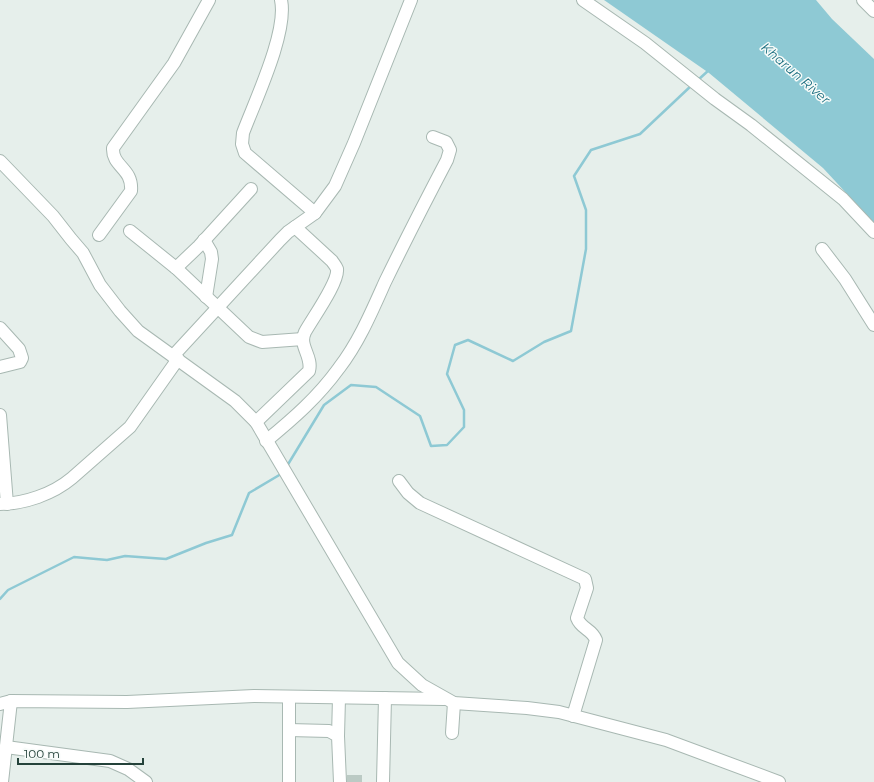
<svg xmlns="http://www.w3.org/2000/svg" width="874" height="782" font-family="Montserrat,sans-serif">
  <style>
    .water { fill: #8ec9d4 }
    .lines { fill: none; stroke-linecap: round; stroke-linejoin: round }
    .stream { stroke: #8ec9d4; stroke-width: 2.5 }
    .building { fill: #bbcac4 }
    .minor-casing { stroke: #a8b8b2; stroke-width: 14 }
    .minor { stroke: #fff; stroke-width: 12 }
    .labels { text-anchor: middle; stroke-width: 3; stroke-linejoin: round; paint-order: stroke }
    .water-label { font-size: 13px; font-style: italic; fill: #1c6f80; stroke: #f7fbf9 }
  </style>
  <rect width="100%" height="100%" fill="#e6efeb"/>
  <path class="water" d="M604,0h212l16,19 42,40v164l-51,-55 -114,-95z"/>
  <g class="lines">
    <g class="stream">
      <path d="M698,80l11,-10"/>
      <path d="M287,466l37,-61 27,-20 25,2 44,29 11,30 16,-1 17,-18v-17l-17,-36 8,-29 13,-5 45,21 31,-19 27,-11 15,-82v-39l-12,-34 17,-26 49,-16 52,-49"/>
      <path d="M0,599l8,-9 66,-33 33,3 18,-4 41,3 40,-16 26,-8 17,-42 32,-19"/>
    </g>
  </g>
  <rect class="building" x="347" y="775" width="15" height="7"/>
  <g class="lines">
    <g class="minor-casing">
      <g id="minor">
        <path d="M281,0c7,32 -26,101 -38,133l-1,11 3,9 70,60"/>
        <path d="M583,0l62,43 70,56 36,26 92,74 31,33"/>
        <path d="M863,0l11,11"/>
        <path d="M0,161l53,55 18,23 12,14 17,32 20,26 18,20 97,70 21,21 142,241 24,22 32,18 73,5 32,4 107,28 113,42"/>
        <path d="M130,231l46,37 73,69 13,5 41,-3"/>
        <path d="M99,235l32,-44c2,-23 -19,-24 -18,-43l61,-85 35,-63"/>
        <path d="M204,240l7,12 1,7 -6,38"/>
        <path d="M822,249l23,30 29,46"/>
        <path d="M176,268l23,-22 52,-57"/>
        <path d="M0,328l19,21 3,9 -2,4 -20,5"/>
        <path d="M173,356l107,-116 8,-8 27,-19 20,-27 19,-43 57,-143"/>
        <path d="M0,415l7,89"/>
        <path d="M256,422l53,-51c4,-15 -11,-25 -4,-39 7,-13 34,-50 32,-63 -1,-3 -3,-5 -5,-8l-37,-34"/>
        <path d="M266,441c28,-23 52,-44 73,-73 20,-26 33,-57 46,-86 20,-41 41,-82 62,-122l3,-10 -4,-8 -13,-5"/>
        <path d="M399,481l9,12 12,10 165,76 2,9 -10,30c4,11 15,11 19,22l-23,76"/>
        <path d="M0,504c24,0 53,-10 72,-26l58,-51 48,-68"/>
        <path d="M0,704l11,-3 116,1 127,-6 190,3"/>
        <path d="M289,730l40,1 9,5 2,46"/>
        <path d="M452,733l2,-30"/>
        <path d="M338,736l1,-38"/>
        <path d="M6,747l104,14 18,8 18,13"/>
        <path d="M2,782l9,-81"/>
        <path d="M289,782v-84"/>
        <path d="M383,782l2,-84"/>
      </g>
    </g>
    <use href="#minor" class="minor"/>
  </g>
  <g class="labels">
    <g class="water-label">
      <text transform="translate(796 73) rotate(41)" y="5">Kharun River</text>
    </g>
  </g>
  <path d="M18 758v6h125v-6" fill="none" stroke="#24423a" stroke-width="2"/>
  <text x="24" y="758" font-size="12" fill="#24423a" stroke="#f7fbf9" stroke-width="3" paint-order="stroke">100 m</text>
</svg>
